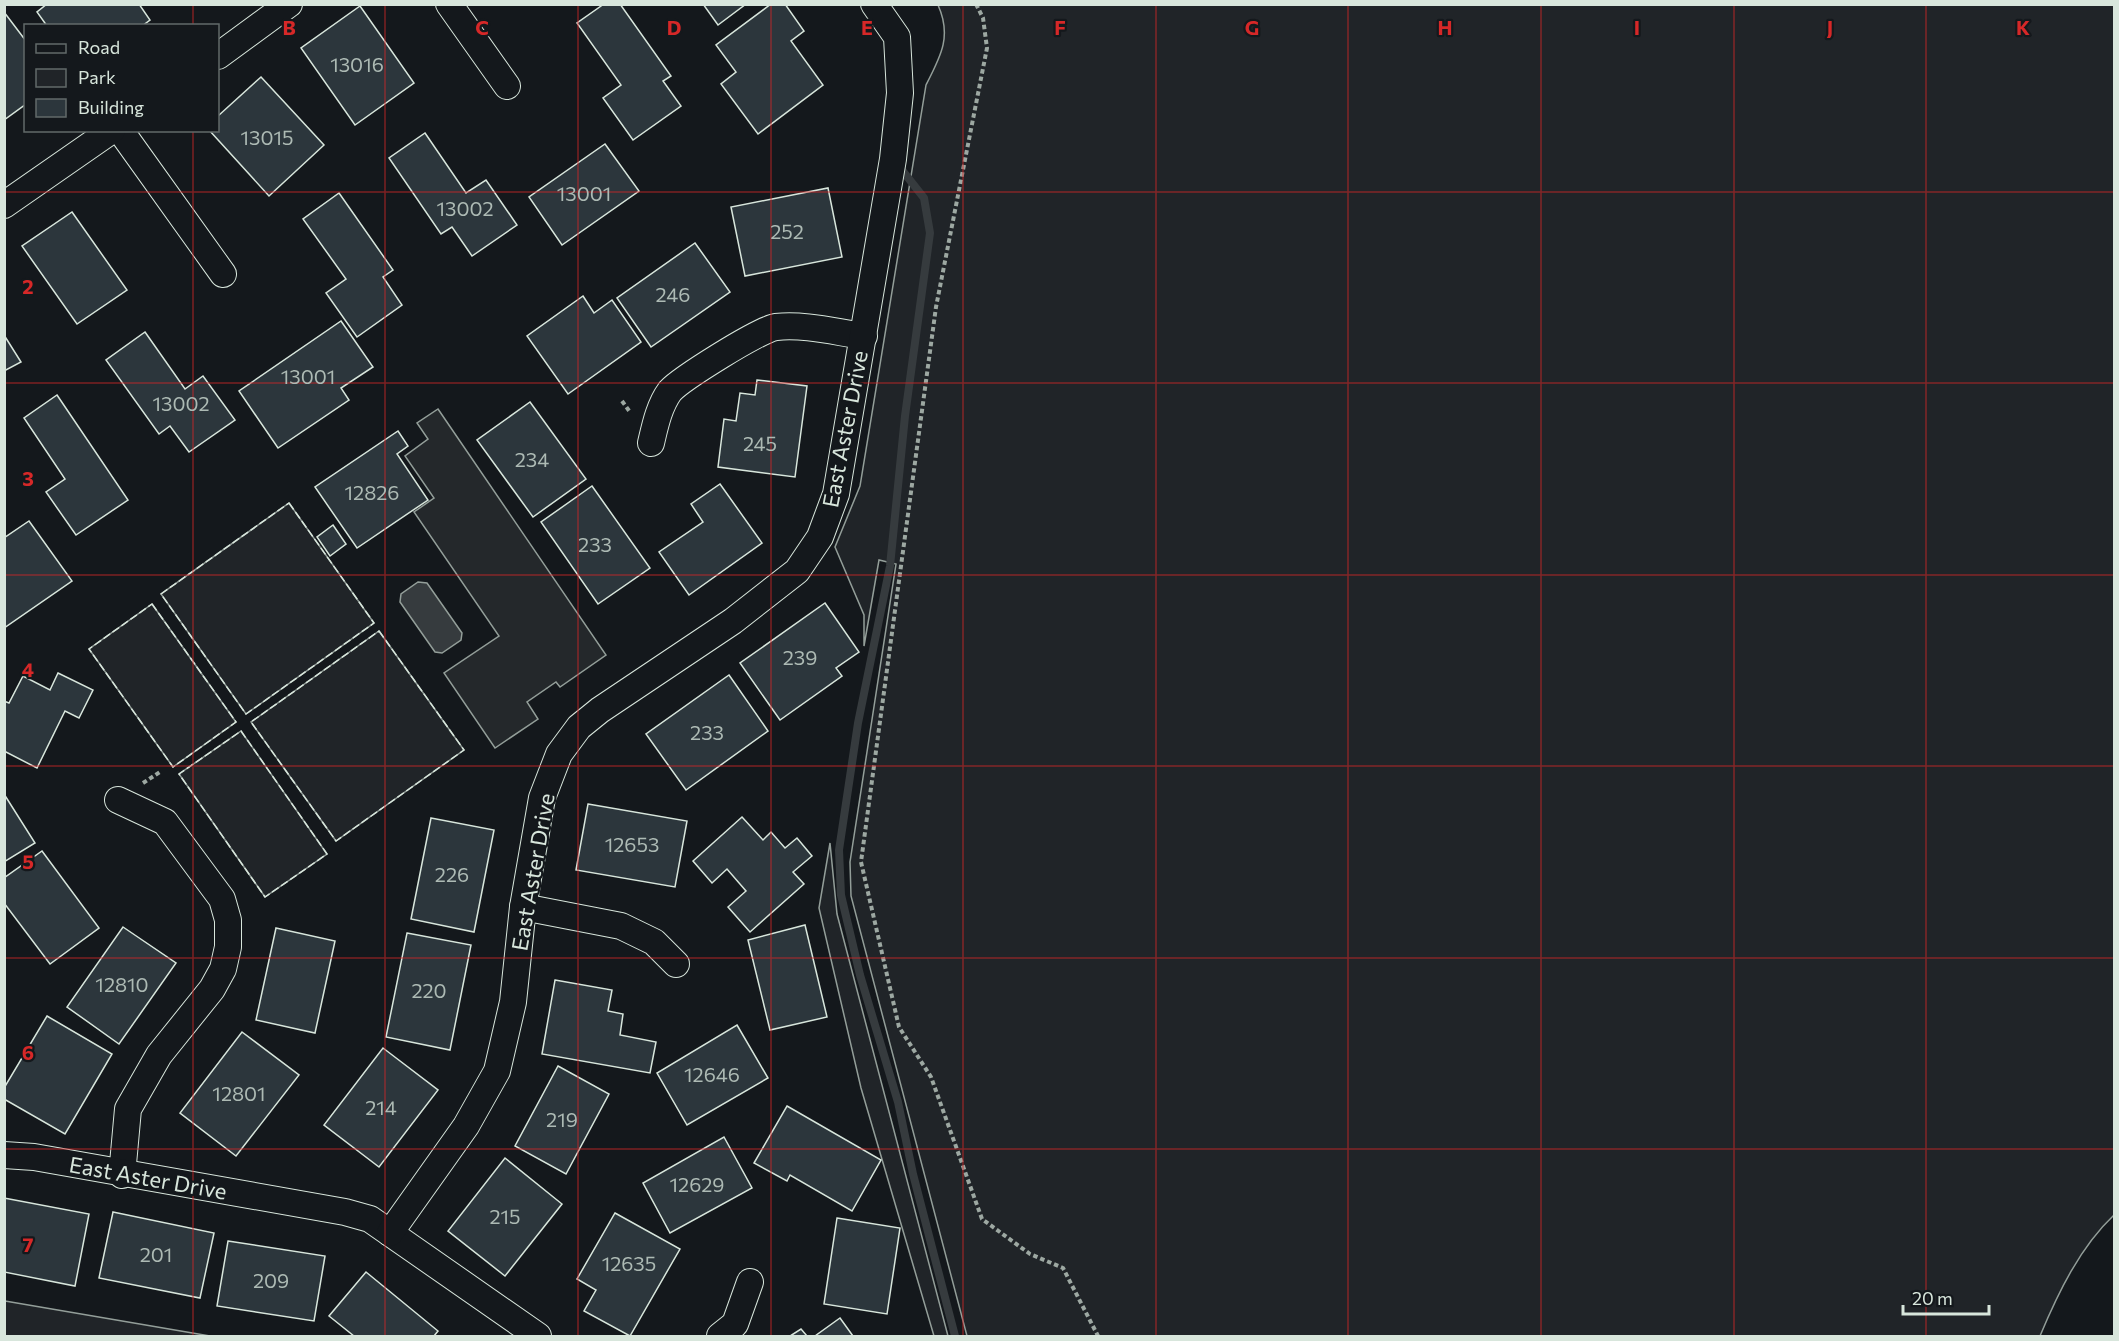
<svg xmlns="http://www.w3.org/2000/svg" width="2119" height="1341" font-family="Commissioner,sans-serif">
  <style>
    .green { fill: #202428; stroke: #939e99; stroke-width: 1.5 }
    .parking { fill: #24282b; stroke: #939e99; stroke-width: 1.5 }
    .water { fill: #363b3e; stroke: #939e99; stroke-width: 1.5 }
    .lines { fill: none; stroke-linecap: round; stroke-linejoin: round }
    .stream { stroke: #363b3e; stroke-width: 8 }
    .building { fill: #2c363c; stroke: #d8e6dc; stroke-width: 1.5 }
    .street-casing { stroke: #d8e6dc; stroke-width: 28 }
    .path { stroke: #9da8a2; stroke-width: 4; stroke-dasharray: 4.5 3; stroke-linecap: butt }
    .street { stroke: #14181c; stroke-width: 26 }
    .fence { stroke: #d8e6dc; stroke-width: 1.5; stroke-dasharray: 8 3; stroke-linecap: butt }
    .grid { fill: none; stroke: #d62828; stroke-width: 1.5; stroke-opacity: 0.55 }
    .labels { text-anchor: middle; stroke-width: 4.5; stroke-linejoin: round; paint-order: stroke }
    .number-label { font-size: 20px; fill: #adbab4 }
    .street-label { font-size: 22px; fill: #d8e6dc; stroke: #14181c }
    .grid-label { font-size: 20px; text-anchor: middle; font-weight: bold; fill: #d62828; stroke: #14181c; stroke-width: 4.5; stroke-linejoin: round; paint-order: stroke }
  </style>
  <rect width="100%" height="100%" fill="#14181c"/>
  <g class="green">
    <path d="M938,5h1176v1210c-34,32 -56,78 -74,121h-1073l-116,-440 -1,-34 46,-298 -17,-4 -15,86v-31l-29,-68 25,-61 66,-401c15,-29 26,-49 12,-80z"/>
    <path d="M289,503l85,120 -128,91 -85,-120z"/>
    <path d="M152,604l84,118 -63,45 -84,-118z"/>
    <path d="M379,631l85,119 -128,91 -85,-119z"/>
    <path d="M241,731l86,123 -62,43 -86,-123z"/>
    <path d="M830,843l7,71 111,422h-14l-73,-248 -42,-180z"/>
    <path d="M5,1301l205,35h-205z"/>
  </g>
  <path class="parking" d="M438,409l168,246 -46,32 -4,-5 -29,20 11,17 -43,29 -51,-75 55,-37 -85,-124 20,-14 -29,-42 23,-17 -11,-16z"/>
  <path class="water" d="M418,582l9,1 35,50 -1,7 -19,13 -7,-1 -35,-50 1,-8z"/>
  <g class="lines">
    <path class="stream" d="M898,165l26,33 6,35 -25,183 -15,150 -32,157 -19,127 2,45 19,80 38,127 15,72 42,162"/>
  </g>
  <g class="building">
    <path d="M47,4h92l11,16 -8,6h-95l-10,-14z"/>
    <path d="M604,4h16l51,72 -8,5 18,25 -48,34 -30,-42 18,-13 -44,-62z"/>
    <path d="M703,4h43l-28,21z"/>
    <path d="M771,4h14l19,27 -13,10 32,44 -65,49 -37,-50 15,-12 -20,-27z"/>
    <path d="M360,6l54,77 -59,42 -54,-77z"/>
    <path d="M4,12l22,29v63l-22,16z"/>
    <path d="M261,77l63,68 -55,51 -60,-66h9v-14z"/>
    <path d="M425,133l41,60 20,-13 31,45 -45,31 -20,-29 -11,7 -52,-76z"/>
    <path d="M605,144l34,47 -77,54 -33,-48z"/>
    <path d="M828,188l14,69 -97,19 -14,-69z"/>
    <path d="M339,193l54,77 -10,7 19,28 -45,32 -31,-44 20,-14 -43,-60z"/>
    <path d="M72,212l55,78 -50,34 -55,-78z"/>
    <path d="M695,243l35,49 -79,55 -34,-49z"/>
    <path d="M583,296l11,17 18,-13 29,42 -73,52 -41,-58z"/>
    <path d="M341,321l32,46 -32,21 8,12 -71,48 -39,-57z"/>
    <path d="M145,332l40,57 18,-13 32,44 -46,32 -19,-26 -11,8 -53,-74z"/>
    <path d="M4,335l17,27 -17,9z"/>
    <path d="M757,380l50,6 -12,91 -77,-10 6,-48 12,2 4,-28 15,2z"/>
    <path d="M57,395l71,105 -52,35 -30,-43 19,-13 -41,-61z"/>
    <path d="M530,402l56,77 -53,38 -56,-77z"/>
    <path d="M398,431l10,15 -11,8 31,46 -71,48 -42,-61z"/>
    <path d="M720,484l42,59 -73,52 -30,-43 44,-30 -12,-18z"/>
    <path d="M592,486l58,82 -52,36 -57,-82z"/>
    <path d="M29,521l43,60 -68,47v-90z"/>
    <path d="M333,525l13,19 -16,12 -13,-19z"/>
    <path d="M825,603l34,49 -23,16 6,8 -62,44 -40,-57z"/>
    <path d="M58,673l35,17 -14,28 -14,-7 -28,57 -33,-17v-50l5,2 14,-27 27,14z"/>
    <path d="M729,675l39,56 -82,59 -40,-56z"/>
    <path d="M4,794l31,49 -31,19z"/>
    <path d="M588,804l99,17 -12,66 -99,-17z"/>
    <path d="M742,817l21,23 8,-8 14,16 12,-10 15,18 -19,16 11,12 -54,48 -22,-25 18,-16 -19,-22 -15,14 -19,-22z"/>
    <path d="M431,818l63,12 -20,102 -63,-13z"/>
    <path d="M42,851l57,77 -49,36 -46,-61v-25z"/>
    <path d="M805,925l22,92 -57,13 -22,-90z"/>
    <path d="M123,927l53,36 -57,81 -52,-37z"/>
    <path d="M276,928l59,13 -20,92 -59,-13z"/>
    <path d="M407,933l64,12 -21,105 -64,-13z"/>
    <path d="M555,980l57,10 -4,21 15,3 -3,21 36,7 -6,31 -108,-19z"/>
    <path d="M47,1016l65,38 -47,80 -61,-35v-11z"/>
    <path d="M737,1025l31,53 -81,47 -30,-52z"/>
    <path d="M242,1032l57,43 -63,81 -56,-43z"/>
    <path d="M383,1048l55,42 -59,77 -55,-42z"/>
    <path d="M558,1066l51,28 -43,80 -51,-28z"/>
    <path d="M787,1106l94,54 -29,51 -62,-36 -3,6 -33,-18z"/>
    <path d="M724,1137l28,51 -82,45 -27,-50z"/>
    <path d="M505,1158l57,46 -57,72 -57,-45z"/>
    <path d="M4,1198l85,16 -14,72 -71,-14z"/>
    <path d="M113,1212l101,21 -14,65 -101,-20z"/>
    <path d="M615,1213l65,36 -50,87 -46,-25 12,-21 -19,-11z"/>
    <path d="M837,1218l63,10 -13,86 -63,-10z"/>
    <path d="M228,1241l97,15 -11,65 -97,-15z"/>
    <path d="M366,1272l72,59 -4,5h-80l-25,-20z"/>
    <path d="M840,1318l13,18h-38z"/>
    <path d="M801,1329l6,7h-17z"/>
  </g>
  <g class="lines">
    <g class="street-casing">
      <g id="street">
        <path d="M449,4l58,82"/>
        <path d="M218,56l71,-52"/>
        <path d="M120,130l103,144"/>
        <path d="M4,205l108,-75"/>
        <path d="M651,443c4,-17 8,-37 19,-52 11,-12 90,-62 106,-64 29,-3 59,5 88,9"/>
        <path d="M118,800l47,22 57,77 6,21v27l-5,22 -11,20 -53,66 -31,54 -6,66"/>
        <path d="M523,907l98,19 33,16 22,22"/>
        <path d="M4,1155l30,2 311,55 25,7 168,117"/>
        <path d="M390,1233l76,-107 31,-55 16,-69 10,-95 19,-109 17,-44 20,-27 21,-17 133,-89 64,-50 23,-34 16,-43 57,-335 7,-66 -3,-56 -23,-33"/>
        <path d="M720,1336l15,-12 15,-42"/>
      </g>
    </g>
    <g class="path">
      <path d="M976,4l7,14 4,30 -51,259 -75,555 38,165 32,50 51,142 48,35 33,14 35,68"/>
      <path d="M622,401l8,11"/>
      <path d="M143,783l17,-11"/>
    </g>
    <use href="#street" class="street"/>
    <g class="fence">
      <path d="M289,503l85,120 -128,91 -85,-120z"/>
      <path d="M152,604l84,118 -63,45 -84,-118z"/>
      <path d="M379,631l85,119 -128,91 -85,-119z"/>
      <path d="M241,731l86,123 -62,43 -86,-123z"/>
    </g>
  </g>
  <path class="grid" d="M193,4v22M385,4v1332M578,4v1332M771,4v1332M963,4v1332M1156,4v1332M1348,4v1332M1541,4v1332M1734,4v1332M1926,4v1332M193,130v1206M4,192h2110M4,383h2110M4,575h2110M4,766h2110M4,958h2110M4,1149h2110"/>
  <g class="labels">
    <g class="number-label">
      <text x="357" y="72">13016</text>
      <text x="267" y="145">13015</text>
      <text x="584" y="201">13001</text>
      <text x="465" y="216">13002</text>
      <text x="787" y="239">252</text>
      <text x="673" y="302">246</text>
      <text x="308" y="384">13001</text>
      <text x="181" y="411">13002</text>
      <text x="760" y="451">245</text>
      <text x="532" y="467">234</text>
      <text x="372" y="500">12826</text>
      <text x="595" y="552">233</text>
      <text x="800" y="665">239</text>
      <text x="707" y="740">233</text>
      <text x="632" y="852">12653</text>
      <text x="452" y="882">226</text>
      <text x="122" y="992">12810</text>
      <text x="429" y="998">220</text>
      <text x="712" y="1082">12646</text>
      <text x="239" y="1101">12801</text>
      <text x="381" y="1115">214</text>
      <text x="562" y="1127">219</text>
      <text x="697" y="1192">12629</text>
      <text x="505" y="1224">215</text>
      <text x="156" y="1262">201</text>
      <text x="629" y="1271">12635</text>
      <text x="271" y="1288">209</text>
    </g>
    <g class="street-label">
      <text transform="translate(845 429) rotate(-79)" y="8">East Aster Drive</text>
      <text transform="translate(533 872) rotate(-80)" y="8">East Aster Drive</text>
      <text transform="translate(148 1178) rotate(10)" y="8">East Aster Drive</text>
    </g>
  </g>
  <g class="grid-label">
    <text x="289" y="35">B</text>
    <text x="482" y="35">C</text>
    <text x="674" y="35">D</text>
    <text x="867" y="35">E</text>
    <text x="1060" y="35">F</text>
    <text x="1252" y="35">G</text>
    <text x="1445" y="35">H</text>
    <text x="1637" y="35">I</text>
    <text x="1830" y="35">J</text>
    <text x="2023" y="35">K</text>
    <text x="28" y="294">2</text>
    <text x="28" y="486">3</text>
    <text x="28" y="677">4</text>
    <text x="28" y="869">5</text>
    <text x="28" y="1060">6</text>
    <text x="28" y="1252">7</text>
  </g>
  <rect width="2119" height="1341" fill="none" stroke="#d8e6dc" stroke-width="12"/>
  <rect x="24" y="24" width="195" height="108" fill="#14181c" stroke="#626a69" stroke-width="1.5"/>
  <rect x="36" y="44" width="30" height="9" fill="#14181c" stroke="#626a69" stroke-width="1.5"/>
  <text x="78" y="54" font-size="18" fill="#d8e6dc">Road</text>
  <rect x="36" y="69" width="30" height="18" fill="#202428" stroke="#626a69" stroke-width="1.5"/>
  <text x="78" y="84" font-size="18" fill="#d8e6dc">Park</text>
  <rect x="36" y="99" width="30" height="18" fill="#2c363c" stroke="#626a69" stroke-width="1.5"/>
  <text x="78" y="114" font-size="18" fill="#d8e6dc">Building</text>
  <path d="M1903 1305v9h86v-9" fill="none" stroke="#d8e6dc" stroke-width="3"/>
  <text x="1912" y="1305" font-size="18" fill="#d8e6dc" stroke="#14181c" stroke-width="4.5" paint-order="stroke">20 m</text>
</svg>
